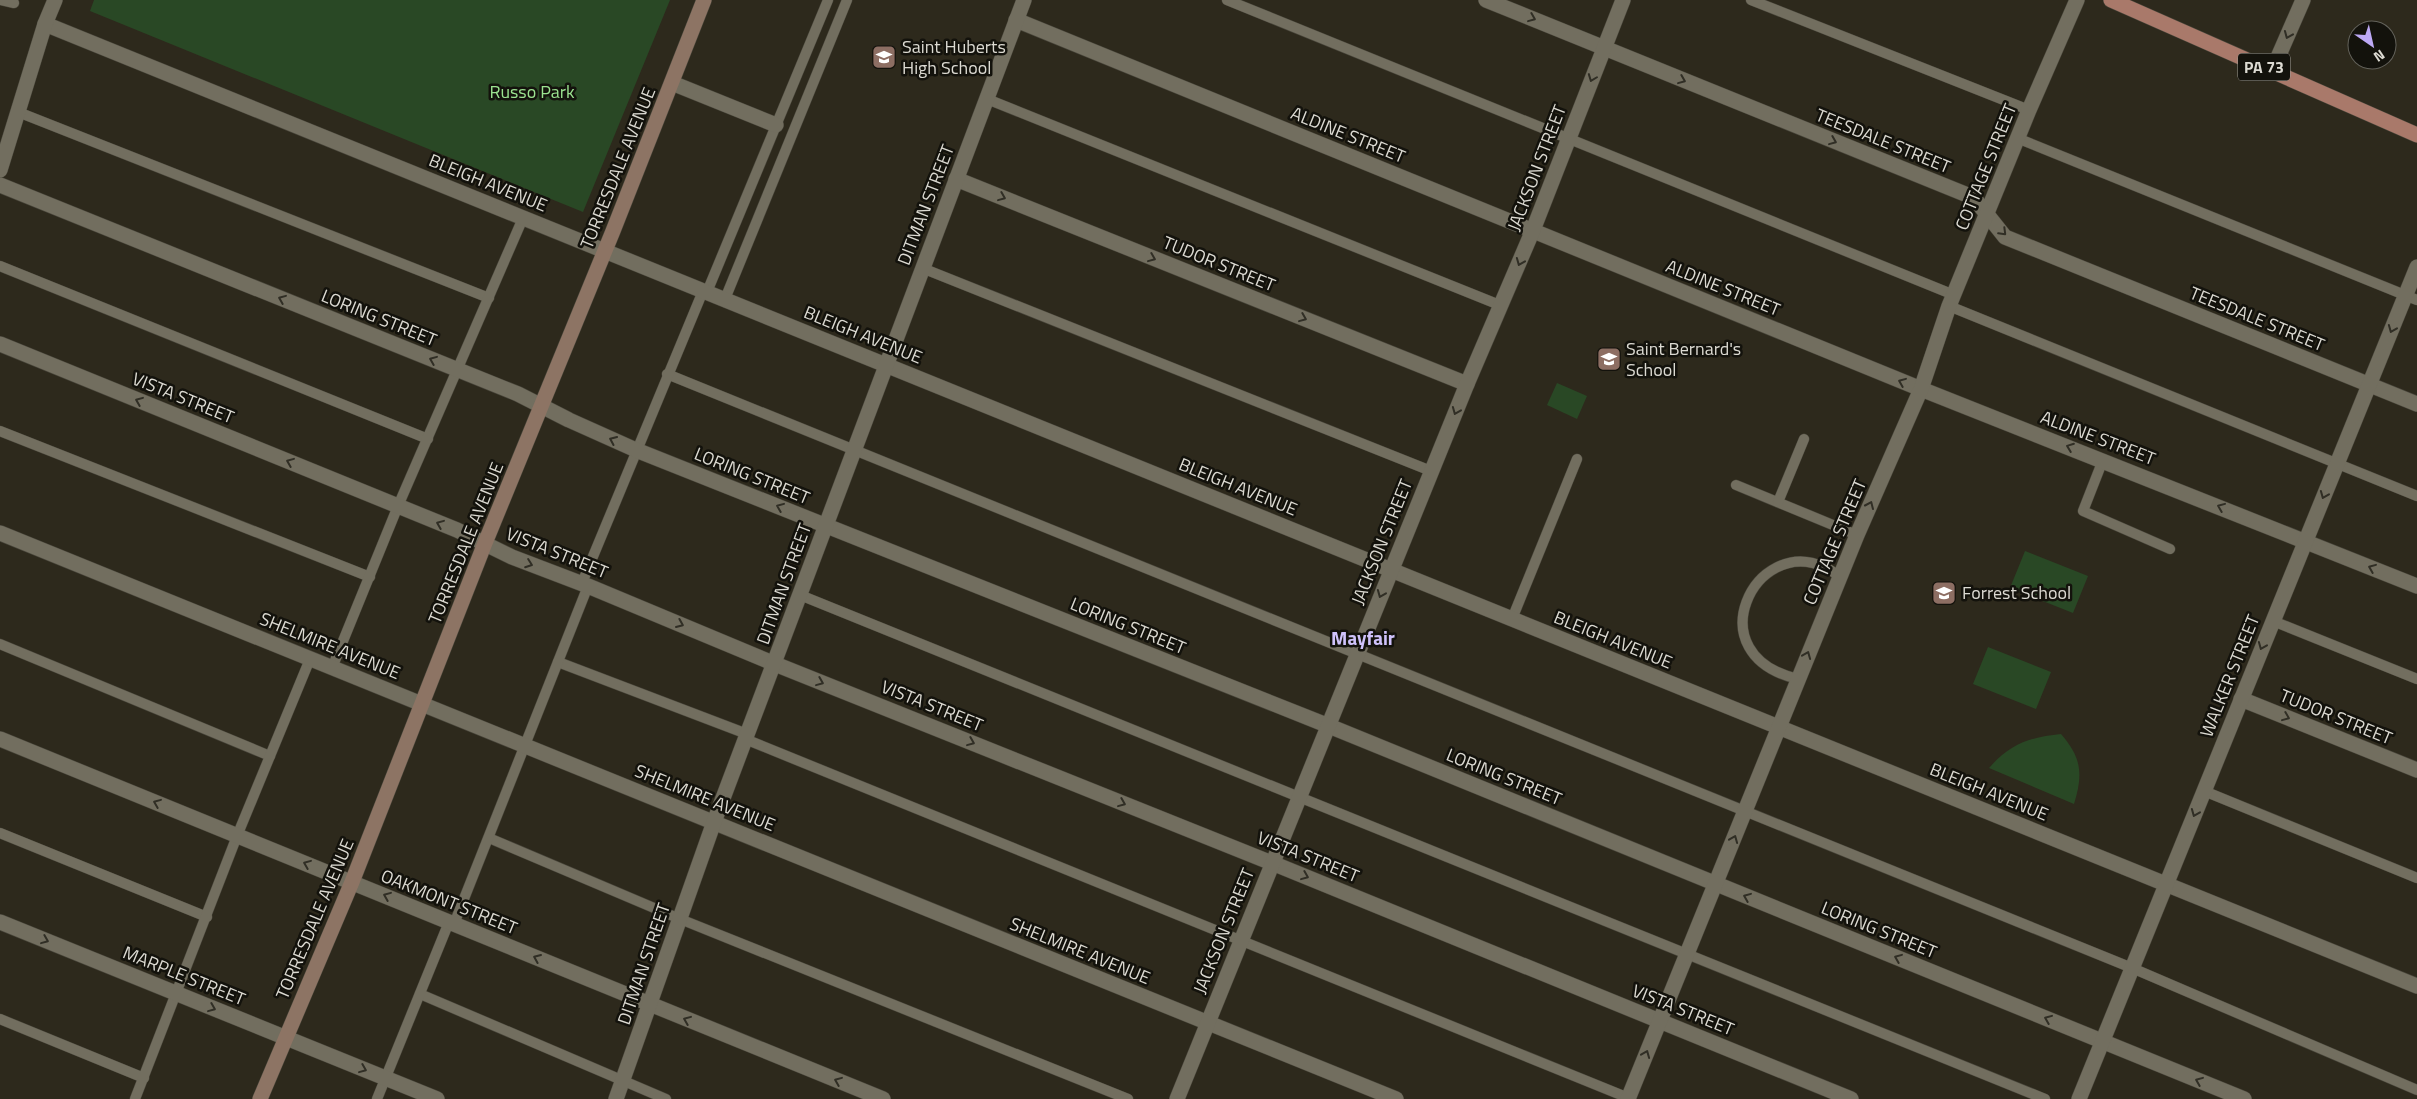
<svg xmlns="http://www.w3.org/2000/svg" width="2417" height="1099" font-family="'Titillium Web',sans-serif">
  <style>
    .park { fill: #294825 }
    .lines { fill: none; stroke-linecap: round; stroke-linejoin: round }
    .lane-casing { stroke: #49463b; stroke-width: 11 }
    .street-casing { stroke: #49463b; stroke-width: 16 }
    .secondary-casing { stroke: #49463b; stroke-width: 16 }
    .primary-casing { stroke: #49463b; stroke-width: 16 }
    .lane { stroke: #726e5f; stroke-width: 10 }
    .street { stroke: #726e5f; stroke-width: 15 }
    .secondary { stroke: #8d7464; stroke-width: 15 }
    .primary { stroke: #a9796a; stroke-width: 15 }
    .oneway { stroke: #302e25 }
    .labels { text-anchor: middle; stroke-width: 5; stroke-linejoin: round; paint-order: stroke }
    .shield { fill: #13120c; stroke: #a09e97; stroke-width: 1 }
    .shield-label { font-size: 16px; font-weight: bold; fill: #dcdad2 }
    .poi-label { font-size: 18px; fill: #dcdad2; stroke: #13120c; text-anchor: start }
    .park-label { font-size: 18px; fill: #9be390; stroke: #13120c }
    .street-label { font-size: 18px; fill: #dcdad2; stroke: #13120c }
    .neighbourhood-label { font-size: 19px; font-weight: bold; fill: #cfc2fb; stroke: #13120c }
  </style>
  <rect width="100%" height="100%" fill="#2d291c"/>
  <g class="park">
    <path d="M94,0h576l-87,212 -493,-201z"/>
    <path d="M1557,383l30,13 -10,23 -30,-14z"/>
    <path d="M2025,551l63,25 -15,37 -63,-25z"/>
    <path d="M1988,647l63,25 -15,37 -63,-25z"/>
    <path d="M2061,734c21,24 22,41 13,70l-85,-36c21,-24 41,-31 72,-34z"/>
  </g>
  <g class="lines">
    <g class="lane-casing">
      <g id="lane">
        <path d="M0,0l14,3"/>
        <path d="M1227,0l727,295"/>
        <path d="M1751,0l278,110"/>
        <path d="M987,99l515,207"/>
        <path d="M18,112l471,186"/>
        <path d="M2017,138l400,162"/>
        <path d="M0,266l428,173"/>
        <path d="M922,268l509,203"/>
        <path d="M707,292l121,-292"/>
        <path d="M725,299l122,-299"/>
        <path d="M1949,306l468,190"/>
        <path d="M667,374l1465,594 285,122"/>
        <path d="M0,431l370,146"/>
        <path d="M2103,460l-20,51 87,38"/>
        <path d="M1736,485l121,50"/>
        <path d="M1778,502l26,-63"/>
        <path d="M582,583l121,-292"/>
        <path d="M800,595l1245,504"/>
        <path d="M1512,619l65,-160"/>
        <path d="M2273,621l144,58"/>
        <path d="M0,644l270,112"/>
        <path d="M558,662l189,72"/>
        <path d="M332,668l66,-162 125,-288"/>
        <path d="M1798,679c-103,-24 -43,-144 26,-112 5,2 11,6 16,10"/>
        <path d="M745,739l886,360"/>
        <path d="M2204,791l213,87"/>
        <path d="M0,833l207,84"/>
        <path d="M489,838l191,81 448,180"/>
        <path d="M454,924l134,-338"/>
        <path d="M420,994l246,105"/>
        <path d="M0,1019l144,59"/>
        <path d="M135,1099l102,-263 73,-177"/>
        <path d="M377,1099l72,-177"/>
      </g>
    </g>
    <g class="street-casing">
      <g id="street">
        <path d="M1486,0l479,194 9,4 31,39 412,167"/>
        <path d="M1016,20l905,369 496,197"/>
        <path d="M45,24l2372,962"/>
        <path d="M2272,71l31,-71"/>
        <path d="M672,83l104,42"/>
        <path d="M0,170l45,-146 10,-24"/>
        <path d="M956,179l511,205"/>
        <path d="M0,185l518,209 51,26 67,30 693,276 915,373"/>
        <path d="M0,344l457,186 55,27 76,29 187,78 497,199 579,236"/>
        <path d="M0,533l1396,566"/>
        <path d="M2241,699l176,71"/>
        <path d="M0,739l883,360"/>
        <path d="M0,922l437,177"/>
        <path d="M616,1099l98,-277 310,-822"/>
        <path d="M1177,1099l290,-715 66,-154 90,-230"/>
        <path d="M1628,1099l229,-564 64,-146 28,-83 80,-196 48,-110"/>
        <path d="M2079,1099l338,-832"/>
      </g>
    </g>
    <g class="secondary-casing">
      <path id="secondary" d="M260,1099l92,-217 133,-339 128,-312 91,-231"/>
    </g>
    <g class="primary-casing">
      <path id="primary" d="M2111,0l306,135"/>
    </g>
    <use href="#lane" class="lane"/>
    <use href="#street" class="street"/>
    <use href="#secondary" class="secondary"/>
    <use href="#primary" class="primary"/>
  </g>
  <defs><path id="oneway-chevron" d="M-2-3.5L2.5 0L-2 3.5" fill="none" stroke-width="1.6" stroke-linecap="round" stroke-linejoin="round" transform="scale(1.25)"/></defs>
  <g class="oneway">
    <use href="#oneway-chevron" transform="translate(1532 18) rotate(22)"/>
    <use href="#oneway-chevron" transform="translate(2288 35) rotate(113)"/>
    <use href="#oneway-chevron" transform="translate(1592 78) rotate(111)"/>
    <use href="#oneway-chevron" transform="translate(1682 80) rotate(22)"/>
    <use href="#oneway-chevron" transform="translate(1833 141) rotate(22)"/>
    <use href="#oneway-chevron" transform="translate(1002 197) rotate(22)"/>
    <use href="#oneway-chevron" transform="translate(2003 232) rotate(45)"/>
    <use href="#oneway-chevron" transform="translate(1152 258) rotate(22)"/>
    <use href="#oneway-chevron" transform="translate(1520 262) rotate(112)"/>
    <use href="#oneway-chevron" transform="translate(282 299) rotate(-158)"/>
    <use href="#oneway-chevron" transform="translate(1303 318) rotate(22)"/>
    <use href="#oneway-chevron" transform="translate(2392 329) rotate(112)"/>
    <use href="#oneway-chevron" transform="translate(433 360) rotate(-158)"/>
    <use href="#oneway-chevron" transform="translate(1902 382) rotate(-158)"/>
    <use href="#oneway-chevron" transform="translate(139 401) rotate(-158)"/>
    <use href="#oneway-chevron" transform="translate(1456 411) rotate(112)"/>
    <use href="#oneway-chevron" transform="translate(613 440) rotate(-156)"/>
    <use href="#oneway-chevron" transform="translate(2070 447) rotate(-159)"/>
    <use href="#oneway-chevron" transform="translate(290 462) rotate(-158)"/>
    <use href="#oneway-chevron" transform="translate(2324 495) rotate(112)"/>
    <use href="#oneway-chevron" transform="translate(1870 505) rotate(-66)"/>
    <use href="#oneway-chevron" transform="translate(780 507) rotate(-158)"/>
    <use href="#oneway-chevron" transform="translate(2221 507) rotate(-158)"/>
    <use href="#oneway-chevron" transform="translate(440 524) rotate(-158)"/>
    <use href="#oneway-chevron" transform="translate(529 564) rotate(20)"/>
    <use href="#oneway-chevron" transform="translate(2372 568) rotate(-158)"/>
    <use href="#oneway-chevron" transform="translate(1381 594) rotate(112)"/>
    <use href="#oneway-chevron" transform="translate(680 624) rotate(23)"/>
    <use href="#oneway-chevron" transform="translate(2262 646) rotate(112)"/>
    <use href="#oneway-chevron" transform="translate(1807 655) rotate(-68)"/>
    <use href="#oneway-chevron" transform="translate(820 682) rotate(22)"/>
    <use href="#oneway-chevron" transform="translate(2286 717) rotate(22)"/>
    <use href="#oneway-chevron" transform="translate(971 742) rotate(22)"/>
    <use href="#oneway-chevron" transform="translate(157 803) rotate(-158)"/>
    <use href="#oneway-chevron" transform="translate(1122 803) rotate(22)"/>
    <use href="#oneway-chevron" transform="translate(2195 813) rotate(112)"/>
    <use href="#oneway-chevron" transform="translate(1734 839) rotate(-68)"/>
    <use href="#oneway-chevron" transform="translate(307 864) rotate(-158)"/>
    <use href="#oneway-chevron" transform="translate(1305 876) rotate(22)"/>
    <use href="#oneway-chevron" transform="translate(387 896) rotate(-158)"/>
    <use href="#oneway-chevron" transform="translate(1747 897) rotate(-158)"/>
    <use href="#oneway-chevron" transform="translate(45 940) rotate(22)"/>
    <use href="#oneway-chevron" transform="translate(537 958) rotate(-157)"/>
    <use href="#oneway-chevron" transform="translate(1898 958) rotate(-158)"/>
    <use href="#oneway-chevron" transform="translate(212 1008) rotate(22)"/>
    <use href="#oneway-chevron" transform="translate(2048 1019) rotate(-158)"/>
    <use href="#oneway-chevron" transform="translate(687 1020) rotate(-158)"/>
    <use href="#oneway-chevron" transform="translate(1646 1054) rotate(-68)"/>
    <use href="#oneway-chevron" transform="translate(363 1069) rotate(22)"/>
    <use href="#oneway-chevron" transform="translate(838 1081) rotate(-158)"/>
    <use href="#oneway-chevron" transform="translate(2199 1081) rotate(-158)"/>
  </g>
  <defs>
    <g id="school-square" transform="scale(1.25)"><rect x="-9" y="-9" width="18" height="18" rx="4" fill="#8d6e63" stroke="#13120c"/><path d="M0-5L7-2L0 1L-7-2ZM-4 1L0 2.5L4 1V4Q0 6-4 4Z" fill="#fff"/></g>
  </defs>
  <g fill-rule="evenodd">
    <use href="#school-square" x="884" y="57"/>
    <use href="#school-square" x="1609" y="359"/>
    <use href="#school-square" x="1944" y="593"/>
  </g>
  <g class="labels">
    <rect class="shield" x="2238" y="53.5" width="52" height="27" rx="4"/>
    <g class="shield-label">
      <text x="2264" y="73">PA 73</text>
    </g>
    <g class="poi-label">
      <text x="902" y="53">Saint Huberts<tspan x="902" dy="21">High School</tspan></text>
      <text x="1626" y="355">Saint Bernard's<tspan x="1626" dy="21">School</tspan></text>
      <text x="1962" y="599">Forrest School</text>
    </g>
    <g class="park-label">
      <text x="532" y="98">Russo Park</text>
    </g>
    <g class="street-label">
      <text transform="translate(1348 135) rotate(22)" y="6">ALDINE STREET</text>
      <text transform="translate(1883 141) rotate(22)" y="6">TEESDALE STREET</text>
      <text transform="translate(1986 167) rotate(-68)" y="6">COTTAGE STREET</text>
      <text transform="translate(618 168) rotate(-68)" y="6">TORRESDALE AVENUE</text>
      <text transform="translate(1537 168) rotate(-69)" y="6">JACKSON STREET</text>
      <text transform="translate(488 183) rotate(22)" y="6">BLEIGH AVENUE</text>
      <text transform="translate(926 205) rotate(-69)" y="6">DITMAN STREET</text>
      <text transform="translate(1219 264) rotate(22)" y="6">TUDOR STREET</text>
      <text transform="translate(1723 288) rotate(22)" y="6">ALDINE STREET</text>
      <text transform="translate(379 318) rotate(22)" y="6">LORING STREET</text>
      <text transform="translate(2257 319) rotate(22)" y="6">TEESDALE STREET</text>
      <text transform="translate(863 335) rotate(22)" y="6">BLEIGH AVENUE</text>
      <text transform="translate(183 398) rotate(22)" y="6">VISTA STREET</text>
      <text transform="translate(2098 438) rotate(21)" y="6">ALDINE STREET</text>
      <text transform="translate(752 476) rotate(22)" y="6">LORING STREET</text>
      <text transform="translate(1238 487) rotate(22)" y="6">BLEIGH AVENUE</text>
      <text transform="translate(1382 542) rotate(-68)" y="6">JACKSON STREET</text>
      <text transform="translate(1835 542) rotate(-67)" y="6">COTTAGE STREET</text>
      <text transform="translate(466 543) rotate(-68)" y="6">TORRESDALE AVENUE</text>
      <text transform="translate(557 553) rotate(22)" y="6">VISTA STREET</text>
      <text transform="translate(784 584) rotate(-70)" y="6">DITMAN STREET</text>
      <text transform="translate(1128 626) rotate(22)" y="6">LORING STREET</text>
      <text transform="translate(1613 640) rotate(22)" y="6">BLEIGH AVENUE</text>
      <text transform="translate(330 646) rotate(22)" y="6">SHELMIRE AVENUE</text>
      <text transform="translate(2230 676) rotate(-68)" y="6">WALKER STREET</text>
      <text transform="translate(932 706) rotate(22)" y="6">VISTA STREET</text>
      <text transform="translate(2336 717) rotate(22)" y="6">TUDOR STREET</text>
      <text transform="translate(1504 777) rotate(22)" y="6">LORING STREET</text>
      <text transform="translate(1989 792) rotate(22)" y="6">BLEIGH AVENUE</text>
      <text transform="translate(705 798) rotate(22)" y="6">SHELMIRE AVENUE</text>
      <text transform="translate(1308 857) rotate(22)" y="6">VISTA STREET</text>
      <text transform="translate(449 902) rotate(22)" y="6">OAKMONT STREET</text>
      <text transform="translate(315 919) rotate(-67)" y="6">TORRESDALE AVENUE</text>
      <text transform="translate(1879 930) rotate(22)" y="6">LORING STREET</text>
      <text transform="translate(1224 931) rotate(-68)" y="6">JACKSON STREET</text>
      <text transform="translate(1080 951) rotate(22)" y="6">SHELMIRE AVENUE</text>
      <text transform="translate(644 964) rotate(-71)" y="6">DITMAN STREET</text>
      <text transform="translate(184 976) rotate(22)" y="6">MARPLE STREET</text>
      <text transform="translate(1683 1010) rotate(22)" y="6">VISTA STREET</text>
    </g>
    <g class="neighbourhood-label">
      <text x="1363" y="645">Mayfair</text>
    </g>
  </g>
  <g transform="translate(2372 45) rotate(146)"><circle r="24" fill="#13120c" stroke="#63625b"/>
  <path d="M0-4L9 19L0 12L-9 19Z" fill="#bda9f5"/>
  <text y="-8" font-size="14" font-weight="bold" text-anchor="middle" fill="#dcdad2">N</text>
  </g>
</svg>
